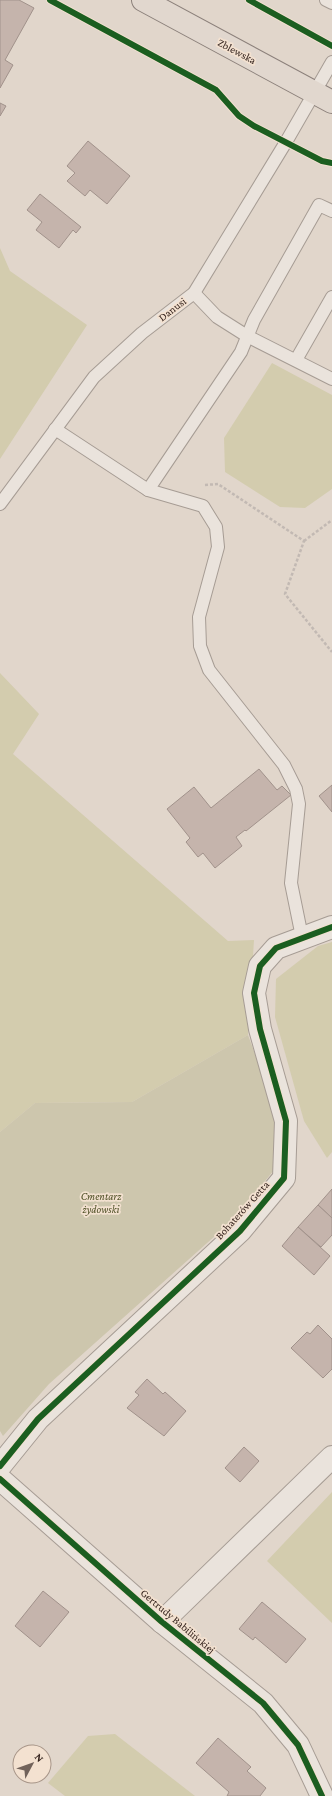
<svg xmlns="http://www.w3.org/2000/svg" width="332" height="1796" font-family="'Crimson Pro',serif">
  <style>
    .green { fill: #d3ccae }
    .cemetery { fill: #cdc6ad }
    .building { fill: #c5b4ac; stroke: #a1928b }
    .lines { fill: none; stroke-linecap: round; stroke-linejoin: round }
    .service-casing { stroke: #a69c94; stroke-width: 14 }
    .minor-casing { stroke: #a69c94; stroke-width: 24 }
    .primary-casing { stroke: #8c817b; stroke-width: 24 }
    .path { stroke: #c2b9b3; stroke-width: 2.5; stroke-dasharray: 3 2; stroke-linecap: butt }
    .service { stroke: #eae3dc; stroke-width: 12 }
    .minor { stroke: #eae3dc; stroke-width: 22 }
    .primary { stroke: #e1d7ce; stroke-width: 22 }
    .cycleway-casing { stroke: #f3e1d0; stroke-width: 8 }
    .cycleway { stroke: #1b5e20; stroke-width: 6 }
    .labels { text-anchor: middle; stroke-width: 3.5; stroke-linejoin: round; paint-order: stroke }
    .street-label { font-size: 11px; fill: #34231d; stroke: #f3e1d0 }
    .park-label { font-size: 11px; font-style: italic; fill: #4e4f25; stroke: #f3e1d0 }
  </style>
  <rect width="100%" height="100%" fill="#e1d6cb"/>
  <g class="green">
    <path d="M0,248l10,23 77,54 -87,134z"/>
    <path d="M272,363l60,32v94l-27,19 -25,-1 -55,-35 -1,-34z"/>
    <path d="M0,673l39,41 -26,40 215,187 26,-1 -6,95 -116,67 -97,1 -35,29z"/>
    <path d="M332,942v210l-5,6 -23,-37 -29,-104 1,-38 42,-33z"/>
    <path d="M332,1492v131l-65,-62z"/>
    <path d="M115,1734l80,62h-130l-17,-13 40,-47z"/>
  </g>
  <path class="cemetery" d="M248,1035l14,38 15,46 -3,51 -40,49 -185,165 -46,52 -3,-5v-299l35,-29 97,-1z"/>
  <g class="building">
    <path d="M0,0h19l15,8 -29,52 8,5 -13,23z"/>
    <path d="M0,103l6,3 -6,10z"/>
    <path d="M88,141l42,35 -23,28 -17,-14 -5,6 -18,-15 8,-8 -8,-7z"/>
    <path d="M40,194l41,33 -5,6 -3,-3 -14,18 -23,-18 6,-8 -15,-12z"/>
    <path d="M259,769l18,21 5,-4 9,9 -45,36 -1,-1 -9,7 6,9 -27,22 -12,-15 -5,4 -12,-15 4,-4 -23,-29 27,-22 17,21z"/>
    <path d="M332,785v27l-13,-16z"/>
    <path d="M332,1189v29l-14,-13z"/>
    <path d="M318,1205l14,13v17l-11,12 -23,-20z"/>
    <path d="M298,1227l32,29 -16,19 -32,-29z"/>
    <path d="M318,1325l14,14v30l-9,9 -32,-30 16,-16 3,2z"/>
    <path d="M147,1379l16,15 2,-2 21,19 -22,25 -37,-28 12,-13 -4,-3z"/>
    <path d="M244,1447l15,14 -19,21 -15,-14z"/>
    <path d="M43,1591l26,21 -29,35 -25,-21z"/>
    <path d="M262,1602l44,37 -20,24 -31,-26 -2,3 -14,-11z"/>
    <path d="M218,1738l33,29 -4,4 19,17 -6,8h-33l2,-4 -33,-29z"/>
  </g>
  <g class="lines">
    <g class="service-casing">
      <g id="service">
        <path d="M326,0l6,3"/>
        <path d="M194,293l23,24 30,19 85,43"/>
        <path d="M296,360l36,-63"/>
        <path d="M55,429l93,61 55,16 13,21 2,20 -19,70 1,29 9,24 75,95 12,24 3,15 -8,79 11,54"/>
        <path d="M148,490l93,-138 13,-32 65,-115 13,6"/>
        <path d="M0,504l94,-127 48,-44 52,-40 92,-151 46,-80"/>
      </g>
    </g>
    <g class="minor-casing">
      <g id="minor">
        <path d="M0,1466l38,-47 202,-188 44,-53 2,-57 -26,-92 -6,-36 6,-27 16,-18 56,-21"/>
        <path d="M0,1479l162,143 101,81 35,42 24,51"/>
        <path d="M162,1622l170,-165"/>
      </g>
    </g>
    <g class="primary-casing">
      <path id="primary" d="M143,0l189,102"/>
    </g>
    <g class="path">
      <path d="M205,485l13,-1 86,57 -19,53 47,58"/>
      <path d="M304,541l28,-21"/>
    </g>
    <use href="#service" class="service"/>
    <use href="#minor" class="minor"/>
    <use href="#primary" class="primary"/>
    <g class="cycleway-casing">
      <g id="cycleway">
        <path d="M50,0l166,90 23,26 15,10 68,35 10,2"/>
        <path d="M249,0l83,46"/>
        <path d="M0,1466l38,-47 202,-188 44,-53 2,-57 -26,-92 -6,-36 6,-27 16,-18 56,-21"/>
        <path d="M0,1479l162,143 101,81 35,42 24,51"/>
      </g>
    </g>
    <use href="#cycleway" class="cycleway"/>
  </g>
  <g class="labels">
    <g class="street-label">
      <text transform="translate(237 51) rotate(28)" y="4">Zblewska</text>
      <text transform="translate(172 309) rotate(-37)" y="4">Danusi</text>
      <text transform="translate(242 1210) rotate(-48)" y="4">Bohaterów Getta</text>
      <text transform="translate(178 1621) rotate(40)" y="4">Gertrudy Babilińskiej</text>
    </g>
    <g class="park-label">
      <text x="101" y="1200">Cmentarz<tspan x="101" dy="13">żydowski</tspan></text>
    </g>
  </g>
  <g transform="translate(32 1764) rotate(49)"><circle r="19" fill="#f3e1d0" stroke="#a79588"/>
  <path d="M0-3L7 15L0 10L-7 15Z" fill="#71625a"/>
  <text y="-6" font-size="11" font-weight="bold" text-anchor="middle" fill="#34231d">N</text>
  </g>
</svg>
